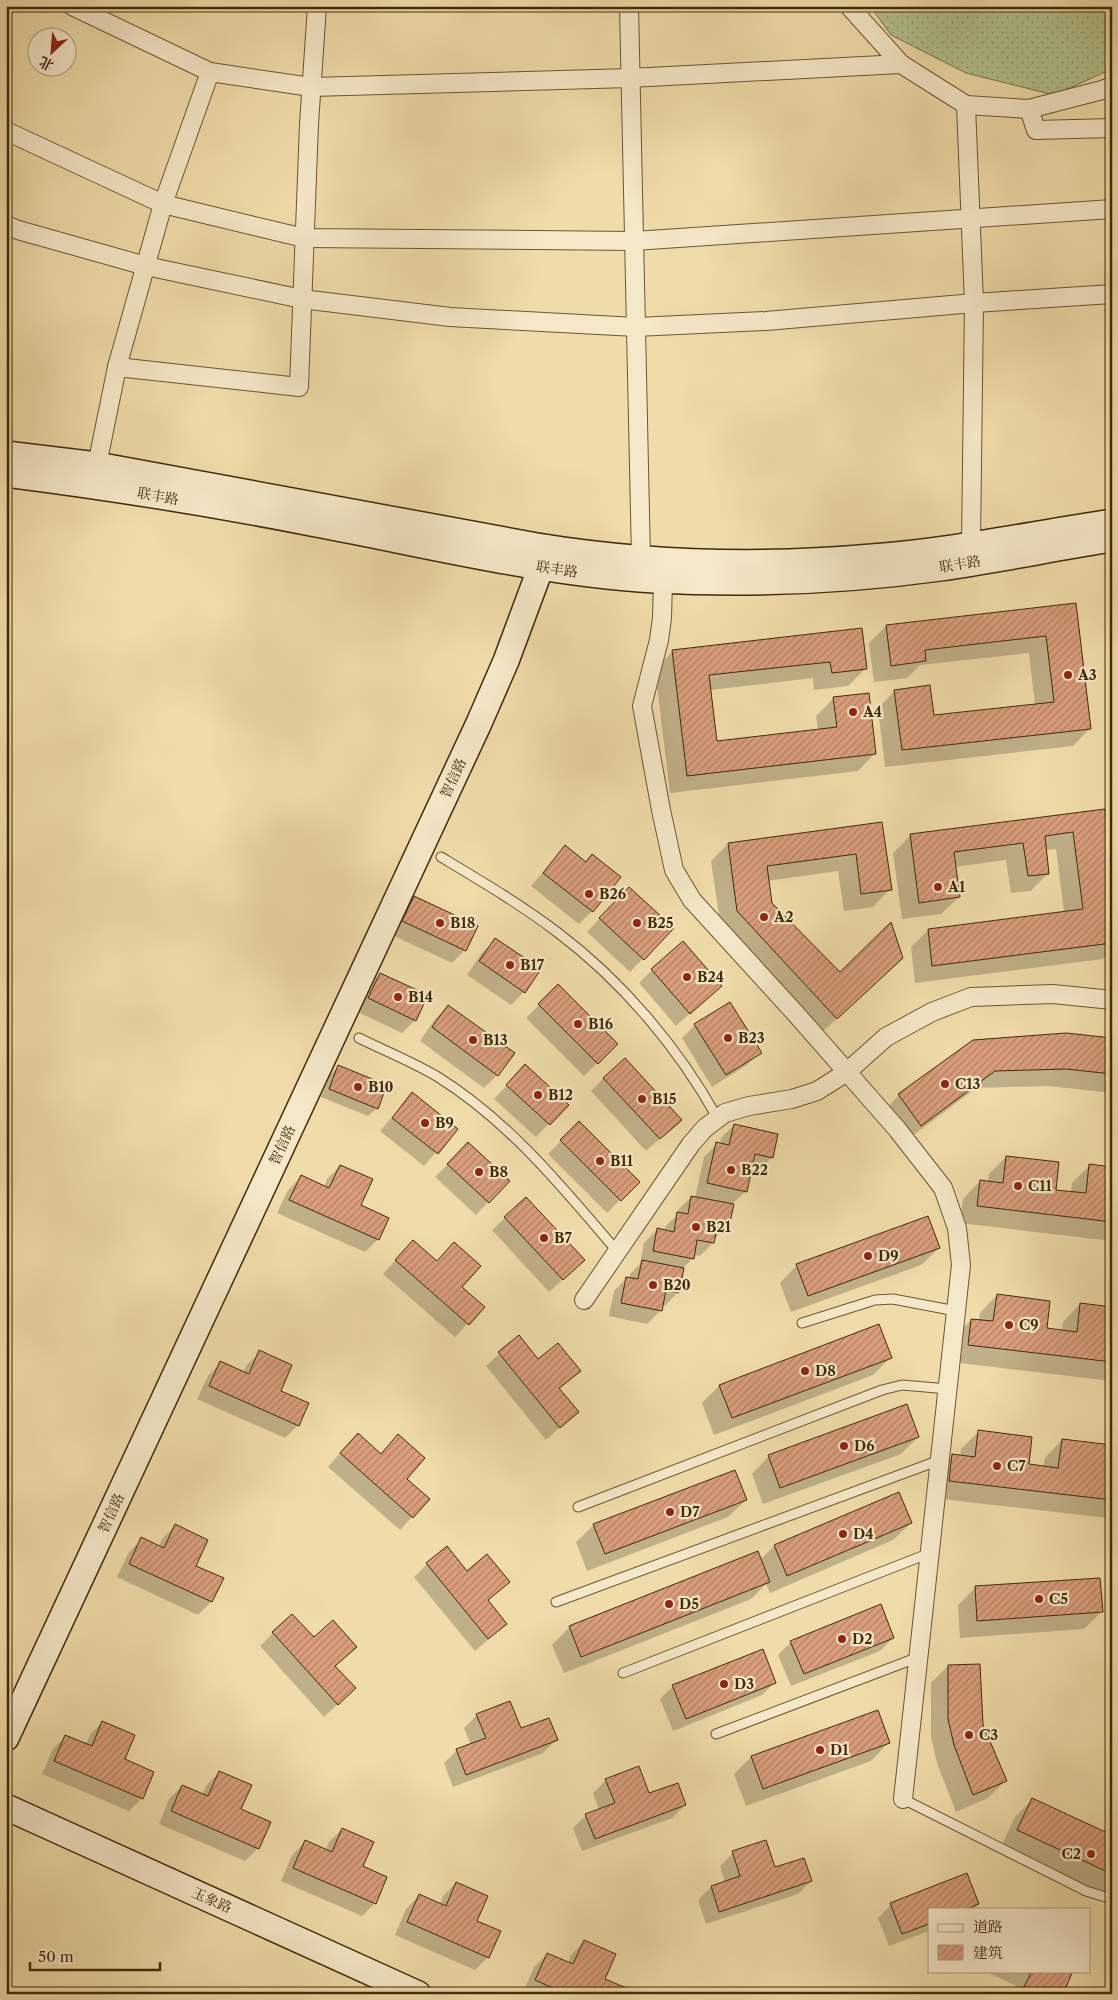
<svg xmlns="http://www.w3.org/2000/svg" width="1118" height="2000" font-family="'Libre Caslon Text','Noto Serif SC',serif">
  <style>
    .grass { fill: url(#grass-dots); stroke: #7a764c }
    .shadow { fill: #0003 }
    .building { fill: url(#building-hatch); stroke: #402b0a }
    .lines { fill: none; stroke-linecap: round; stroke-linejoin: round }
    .lane-casing { stroke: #6c5732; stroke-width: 11 }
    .street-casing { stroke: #6c5732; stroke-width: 20 }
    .secondary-casing { stroke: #402b0a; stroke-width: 28 }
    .lane { stroke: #f5e8c8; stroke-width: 9 }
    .street { stroke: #f5e8c8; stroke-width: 18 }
    .secondary { stroke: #f5e8c8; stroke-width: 25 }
    .poi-dot { fill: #8f2418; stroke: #f5e8c8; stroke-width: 2 }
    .labels { text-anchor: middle; stroke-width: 4.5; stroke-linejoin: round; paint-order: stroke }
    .street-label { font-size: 14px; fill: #402b0a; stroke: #f5e8c8 }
    .poi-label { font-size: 14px; font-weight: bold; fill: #402b0a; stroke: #f5e8c8; text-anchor: start }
  </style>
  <defs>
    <pattern id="grass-dots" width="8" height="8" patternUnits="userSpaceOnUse" patternTransform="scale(1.25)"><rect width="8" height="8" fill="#b3c28e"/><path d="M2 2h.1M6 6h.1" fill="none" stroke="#939e72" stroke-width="1.8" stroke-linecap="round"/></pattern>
    <pattern id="building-hatch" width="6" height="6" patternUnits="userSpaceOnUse" patternTransform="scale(1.25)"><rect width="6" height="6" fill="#da9e7d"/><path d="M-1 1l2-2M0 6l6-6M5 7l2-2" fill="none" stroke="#b28165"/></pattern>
  </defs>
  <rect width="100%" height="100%" fill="#f0dcaa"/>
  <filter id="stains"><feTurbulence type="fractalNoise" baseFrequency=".004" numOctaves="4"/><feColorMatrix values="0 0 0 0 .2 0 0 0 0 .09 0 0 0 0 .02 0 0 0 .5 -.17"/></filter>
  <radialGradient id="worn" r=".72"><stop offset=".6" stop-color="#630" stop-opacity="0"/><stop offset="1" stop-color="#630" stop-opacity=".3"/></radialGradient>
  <path class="grass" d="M870,6h242v63l-58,26 -88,-22 -75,-38z"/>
  <g class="shadow">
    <path d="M1075,604l15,124 -17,18 -188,21 -7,-59 17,-17 38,26 102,-12 -6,-52 -109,12 -13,13 -33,4 -5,-39 17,-17z"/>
    <path d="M861,630l5,38 -18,18 -34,4 -1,-12 -103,12 6,52 102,-11 -2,-15 18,-18 41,55 -17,18 -188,22 -15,-124 17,-17z"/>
    <path d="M1104,811l8,62v78l-9,8 -188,24 -4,-36 17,-17 136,-18 -8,-63 -11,1 3,23 -17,18 -20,2 -5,-33 -52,7 5,30 -18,17 -39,5 -9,-66 18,-18z"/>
    <path d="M881,823l9,66 -17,18 -29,4 -6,-40 -71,10 3,22 70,70 44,2 -65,60 -98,-106 -10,-68 17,-17z"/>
    <path d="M565,847l27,64 -13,13 -48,-38z"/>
    <path d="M414,897l62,30 -11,23 -13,13 -62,-29 11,-24z"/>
    <path d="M617,901l55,27 -42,44 -43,-40z"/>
    <path d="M495,940l29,52 -13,13 -44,-30 15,-22z"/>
    <path d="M652,970l68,16 -44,40 -37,-43z"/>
    <path d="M380,974l35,46 -13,13 -46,-22 11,-24z"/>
    <path d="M558,986l58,58 -32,32 -58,-58z"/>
    <path d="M730,1003l30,49 -13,13 -35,22 -30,-49 13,-13z"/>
    <path d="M448,1006l49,69 -13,13 -64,-47 15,-22z"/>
    <path d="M1112,1040v53l-64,-7 -72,2 -73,55 -21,-30 17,-18z"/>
    <path d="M339,1066l38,42 -9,8 -47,-19 9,-22z"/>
    <path d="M604,1078l63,54 -21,19 -55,-60z"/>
    <path d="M513,1079l54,26 -31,32 -42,-38z"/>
    <path d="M412,1094l44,35 -32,37 -44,-35z"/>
    <path d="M579,1123l59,59 -31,31 -59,-59z"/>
    <path d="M734,1125l38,32 -13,13 -8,-2 -5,23 -14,13 -4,22 -14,13 -1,4 -13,13 -7,-1v3l-10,10 -5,24 -13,14 -3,-1 -2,6 -13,13 -38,-8 5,-25 13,-13 2,1 1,-5 10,-10 4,-21 13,-13 7,1 1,-4 13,-13v-4l13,-13 4,1 9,-41 13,-13h3l1,-6z"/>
    <path d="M456,1156l32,46 -12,13 -41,-38z"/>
    <path d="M1006,1157l49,34 16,2 1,-10 17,-17 23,2v73l-152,-18 3,-24 17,-18 8,1 1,-8z"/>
    <path d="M340,1166l38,73 -13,13 -88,-39 11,-23 13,-13 23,10 3,-8z"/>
    <path d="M505,1218l65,55 -21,19 -57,-62z"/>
    <path d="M454,1243l6,44 23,20 -28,30 -72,-63 17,-19 36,7z"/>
    <path d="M939,1248l-18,17 -130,47 -11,-29 17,-18z"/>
    <path d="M997,1295l49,35 16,1 1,-9 17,-18 32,4v73l-161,-19 3,-25 17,-17 8,1 1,-8z"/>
    <path d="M518,1337l20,24 42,10 -21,19 18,22 -31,28 -60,-74z"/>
    <path d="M260,1352l38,73 -13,13 -88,-39 11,-23 12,-13 23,10 4,-8z"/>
    <path d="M890,1358l-17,17 -159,60 -12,-32 17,-17z"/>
    <path d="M979,1431l48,34 16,2 2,-9 17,-18 50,36v39l-4,3 -175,-20 2,-25 18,-17 7,1 1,-8z"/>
    <path d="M398,1436l14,81 -12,13 -72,-63 17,-20 35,7z"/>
    <path d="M918,1437l-17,17 -138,50 -11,-30 17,-18z"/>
    <path d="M898,1494l13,29 -18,17 -123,53 -4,-9 -15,15 -187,74 -12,-28 18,-18 190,-67 14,-14z"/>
    <path d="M746,1500l-18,17 -141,54 -11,-29 18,-17z"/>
    <path d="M175,1526l19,40 28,13 -11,23 -13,13 -81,-38 12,-25 13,-13 17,7 3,-7z"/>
    <path d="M427,1564l81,18 -21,20 19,22 -31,27 -61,-74z"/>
    <path d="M975,1588l126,24 -17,17 -124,9 -2,-33z"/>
    <path d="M273,1633l82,14 -20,20 6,34 -17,16 -64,-71z"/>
    <path d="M893,1638l-13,13 -89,35 -13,-31 13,-13z"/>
    <path d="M1112,1652v20h-2z"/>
    <path d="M948,1666l34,59 23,56 -17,17 -32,14 -19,-49 -6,-26v-54z"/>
    <path d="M775,1682l-13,13 -89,36 -13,-32 13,-13z"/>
    <path d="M477,1715l43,15 36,10 -13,13 -90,34 -9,-24 13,-13 14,-5 -7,-17z"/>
    <path d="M102,1722l40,76 -13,13 -87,-37 11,-25 13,-13 20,8 4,-9z"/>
    <path d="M888,1743l-17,18 -125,45 -12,-32 17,-17z"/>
    <path d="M219,1772l39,76 -13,13 -86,-37 10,-25 13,-13 20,9 4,-9z"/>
    <path d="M606,1780l42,15 37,10 -13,13 -90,33 -9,-23 13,-13 13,-5 -6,-17z"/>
    <path d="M1033,1799l79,37v63l-111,-52 14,-30z"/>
    <path d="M342,1829l20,38 13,36 -13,13 -81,-35 11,-26 13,-13 21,8 3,-8z"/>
    <path d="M733,1853l42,16 36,12 -13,13 -92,30 -8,-24 13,-13 14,-4 -5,-17z"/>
    <path d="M456,1883l19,38 13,36 -13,13 -80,-35 11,-26 13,-13 21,9 3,-9z"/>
    <path d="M978,1904l-5,5h-44v22l-40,15 -11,-28 13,-13z"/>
    <path d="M584,1942l19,37 23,15 -103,-1 11,-26 13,-13 21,9 3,-8z"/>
    <path d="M985,1971h87l-10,23h-49l3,-8z"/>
  </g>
  <g class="building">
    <path d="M1076,603l15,126 -189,21 -8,-60 36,-5 4,30 120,-13 -8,-66 -121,14 1,11 -35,5 -5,-41z"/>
    <path d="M862,628l5,41 -35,4 -2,-11 -121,13 8,66 120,-14 -4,-30 36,-4 7,61 -189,22 -15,-126z"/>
    <path d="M1105,809l7,54v80l-180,23 -4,-37 155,-20 -10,-77 -28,4 4,38 -21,2 -5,-33 -69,9 6,45 -41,6 -9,-69z"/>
    <path d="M882,822l10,68 -31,4 -5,-40 -89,12 5,37 68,69 51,-50 12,36 -66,61 -100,-108 -9,-68z"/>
    <path d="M565,845l21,17 6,-8 29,23 -28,35 -50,-39z"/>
    <path d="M629,887l45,41 -30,32 -45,-42z"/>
    <path d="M414,896l64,30 -12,25 -64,-30z"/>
    <path d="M495,938l46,31 -16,24 -46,-32z"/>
    <path d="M683,941l39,45 -32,28 -39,-45z"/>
    <path d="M380,973l48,22 -12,26 -48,-23z"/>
    <path d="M558,984l60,60 -20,20 -60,-60z"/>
    <path d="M730,1002l32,51 -36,22 -32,-51z"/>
    <path d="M448,1005l67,48 -17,23 -66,-49z"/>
    <path d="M1066,1033l46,5v36l-46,-5 -71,2 -74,55 -23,-32 75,-54z"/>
    <path d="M625,1058l57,62 -22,19 -57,-61z"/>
    <path d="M525,1064l44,41 -19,20 -44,-40z"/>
    <path d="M338,1065l49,20 -9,24 -49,-20z"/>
    <path d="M412,1092l46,37 -20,25 -46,-36z"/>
    <path d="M579,1121l61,61 -19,19 -61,-61z"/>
    <path d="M734,1124l44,10 -5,24 -18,-4 -8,38 -40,-9 9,-41 13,3z"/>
    <path d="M468,1142l42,39 -21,22 -42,-39z"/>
    <path d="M1006,1156l53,6 -3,28 30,3 3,-29 23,3v55l-135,-16 3,-26 23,3z"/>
    <path d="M340,1165l33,14 -12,26 28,13 -10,22 -90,-40 12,-25 28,13z"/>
    <path d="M691,1196l43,8 -5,23 -11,-3 -4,19 -17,-3 -3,19 -41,-8 4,-23 17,4 3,-20 11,2z"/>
    <path d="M526,1197l59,63 -22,20 -59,-63z"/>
    <path d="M928,1216l12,32 -132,48 -12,-32z"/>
    <path d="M413,1240l24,21 17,-19 27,24 -19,21 23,20 -16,18 -74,-65z"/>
    <path d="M642,1260l42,8 -5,25 -13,-3 -4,21 -41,-8 5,-26 12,2z"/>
    <path d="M997,1294l53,7 -3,27 30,4 3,-29 32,4v55l-144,-17 3,-26 22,2z"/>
    <path d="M879,1324l13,34 -160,60 -13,-33z"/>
    <path d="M519,1335l19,24 20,-16 23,28 -22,17 20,24 -19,16 -62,-76z"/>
    <path d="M259,1350l33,15 -11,26 28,12 -10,23 -90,-40 11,-25 29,13z"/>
    <path d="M907,1404l12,33 -139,51 -12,-33z"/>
    <path d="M978,1430l54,7 -3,27 29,4 4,-29 50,6v55l-163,-19 3,-27 23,3z"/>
    <path d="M358,1433l23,21 17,-20 27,24 -18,21 23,20 -17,19 -73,-65z"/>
    <path d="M735,1470l12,30 -142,54 -12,-30z"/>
    <path d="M899,1492l13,31 -125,53 -13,-31z"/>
    <path d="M175,1524l33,16 -12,26 28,12 -12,24 -83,-38 12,-27 23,11z"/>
    <path d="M447,1546l20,25 20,-17 23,28 -22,18 19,24 -19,15 -62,-76z"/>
    <path d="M758,1551l12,31 -189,75 -12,-31z"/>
    <path d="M1100,1578l3,34 -126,9 -2,-35z"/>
    <path d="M881,1604l13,34 -90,36 -14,-33z"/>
    <path d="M292,1614l22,23 19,-17 24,27 -22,19 21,22 -18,17 -66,-73z"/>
    <path d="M763,1649l13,34 -90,36 -14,-34z"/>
    <path d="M980,1664l3,61 24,56 -34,14 -19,-50 -6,-26v-54z"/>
    <path d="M510,1701l11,27 28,-10 9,22 -92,35 -10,-26 30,-11 -10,-24z"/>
    <path d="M878,1710l12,33 -127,46 -12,-33z"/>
    <path d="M102,1721l33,14 -10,24 29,13 -11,27 -89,-38 11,-26 27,11z"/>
    <path d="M639,1766l10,27 29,-10 8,22 -91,34 -10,-25 30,-11 -10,-24z"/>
    <path d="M219,1771l33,14 -11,24 30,13 -12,27 -88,-38 11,-26 26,11z"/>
    <path d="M1032,1798l80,37v39l-95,-44z"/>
    <path d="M342,1828l32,14 -11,24 24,11 -11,27 -83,-36 12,-28 27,12z"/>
    <path d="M766,1840l9,27 29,-9 8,23 -93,31 -8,-26 29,-10 -8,-25z"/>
    <path d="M967,1873l12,31 -12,5h-38v15l-27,10 -12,-31z"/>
    <path d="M456,1882l32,14 -11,25 24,10 -12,27 -82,-36 12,-28 27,12z"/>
    <path d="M584,1940l32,14 -11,25 24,10 -2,5h-61l-31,-14 12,-27 26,11z"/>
    <path d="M1032,1971h41l-10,23h-30l-10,-5z"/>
  </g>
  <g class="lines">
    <g class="lane-casing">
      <g id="lane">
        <path d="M441,857c40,24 79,47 116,75 65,49 121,115 161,187"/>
        <path d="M359,1038c26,13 54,24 79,39 72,45 125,111 179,174"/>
        <path d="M802,1323l73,-23 18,-1 63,12"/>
        <path d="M578,1507l304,-117 20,-5 46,4"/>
        <path d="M556,1602l384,-142"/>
        <path d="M623,1673l307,-120"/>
        <path d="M716,1734l203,-77"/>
        <path d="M903,1799l183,92 26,8"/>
      </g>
    </g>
    <g class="street-casing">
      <g id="street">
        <path d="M72,6l138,66 101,15 319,-9 271,-14"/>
        <path d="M629,6l12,553"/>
        <path d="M849,6l52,58 65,41 63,4 73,-19 10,-4"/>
        <path d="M966,105l8,198 -3,241"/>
        <path d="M1029,109l7,21 76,-2"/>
        <path d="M6,131l157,73 141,34 330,3 478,-32"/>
        <path d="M6,225l12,5 128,36 156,33 148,18 186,10 130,-6 208,-18 138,-9"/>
        <path d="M117,367l46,-163 47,-132"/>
        <path d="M97,465l20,-98 182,20 10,-263 8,-118"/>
        <path d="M663,580l-1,38 -3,22 -17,66 19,104 13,60 18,30 104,114 101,115 46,59 14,40 4,37 -58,534"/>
        <path d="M584,1300l107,-156 14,-16 20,-15 24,-7 43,-7 25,-8 30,-19 39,-35 46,-25 39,-15 82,-3 59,6"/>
      </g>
    </g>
    <g class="secondary-casing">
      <g id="secondary">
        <path d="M6,454l91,11 440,81c111,18 223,21 335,11 81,-6 160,-23 240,-35"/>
        <path d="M6,474c102,13 204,29 305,49 114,21 227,50 343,57 95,5 192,1 286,-12 57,-8 114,-20 172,-29"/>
        <path d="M6,1738l473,-1015 27,-62 42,-113"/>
        <path d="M6,1807l412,187"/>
      </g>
    </g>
    <use href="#lane" class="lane"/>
    <use href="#street" class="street"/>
    <use href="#secondary" class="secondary"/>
  </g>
  <g class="poi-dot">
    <circle cx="1068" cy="675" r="5"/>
    <circle cx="853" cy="712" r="5"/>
    <circle cx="938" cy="887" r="5"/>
    <circle cx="589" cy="894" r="5"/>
    <circle cx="764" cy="917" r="5"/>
    <circle cx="440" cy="923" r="5"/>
    <circle cx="637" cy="923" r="5"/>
    <circle cx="510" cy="965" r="5"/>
    <circle cx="687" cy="977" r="5"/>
    <circle cx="398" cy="997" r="5"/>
    <circle cx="578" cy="1024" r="5"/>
    <circle cx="728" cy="1038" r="5"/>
    <circle cx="473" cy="1040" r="5"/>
    <circle cx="945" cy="1084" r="5"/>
    <circle cx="358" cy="1087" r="5"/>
    <circle cx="538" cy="1095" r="5"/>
    <circle cx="642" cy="1099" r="5"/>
    <circle cx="425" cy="1123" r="5"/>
    <circle cx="600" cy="1161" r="5"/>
    <circle cx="731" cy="1170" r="5"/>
    <circle cx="479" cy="1172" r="5"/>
    <circle cx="1018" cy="1186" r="5"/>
    <circle cx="696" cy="1227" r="5"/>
    <circle cx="544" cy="1238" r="5"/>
    <circle cx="868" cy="1256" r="5"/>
    <circle cx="653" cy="1285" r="5"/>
    <circle cx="1009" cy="1325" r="5"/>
    <circle cx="805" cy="1371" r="5"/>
    <circle cx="844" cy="1446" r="5"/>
    <circle cx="997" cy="1466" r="5"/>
    <circle cx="670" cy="1512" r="5"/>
    <circle cx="843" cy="1534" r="5"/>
    <circle cx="1039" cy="1599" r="5"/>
    <circle cx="669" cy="1604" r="5"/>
    <circle cx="842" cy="1639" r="5"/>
    <circle cx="724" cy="1684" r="5"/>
    <circle cx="969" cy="1735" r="5"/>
    <circle cx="820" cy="1750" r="5"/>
    <circle cx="1091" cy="1854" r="5"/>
  </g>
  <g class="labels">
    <g class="street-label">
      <text transform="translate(158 496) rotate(10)" y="5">联丰路</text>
      <text transform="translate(960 564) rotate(-9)" y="5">联丰路</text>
      <text transform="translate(557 569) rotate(9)" y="5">联丰路</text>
      <text transform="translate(453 778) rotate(-65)" y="5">智信路</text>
      <text transform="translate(282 1145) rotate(-65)" y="5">智信路</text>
      <text transform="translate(111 1513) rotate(-65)" y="5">智信路</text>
      <text transform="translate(212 1900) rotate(24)" y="5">玉象路</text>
    </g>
    <g class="poi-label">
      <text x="1078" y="680">A3</text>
      <text x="863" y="717">A4</text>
      <text x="948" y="892">A1</text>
      <text x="599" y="899">B26</text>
      <text x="774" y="922">A2</text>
      <text x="450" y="928">B18</text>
      <text x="647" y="928">B25</text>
      <text x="520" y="970">B17</text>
      <text x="697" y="982">B24</text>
      <text x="408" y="1002">B14</text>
      <text x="588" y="1029">B16</text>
      <text x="738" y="1043">B23</text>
      <text x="483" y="1045">B13</text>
      <text x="955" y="1089">C13</text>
      <text x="368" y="1092">B10</text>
      <text x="548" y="1100">B12</text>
      <text x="652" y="1104">B15</text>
      <text x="435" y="1128">B9</text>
      <text x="610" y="1166">B11</text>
      <text x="741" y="1175">B22</text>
      <text x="489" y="1177">B8</text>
      <text x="1028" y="1191">C11</text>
      <text x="706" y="1232">B21</text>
      <text x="554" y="1243">B7</text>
      <text x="878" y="1261">D9</text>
      <text x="663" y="1290">B20</text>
      <text x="1019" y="1330">C9</text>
      <text x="815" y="1376">D8</text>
      <text x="854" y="1451">D6</text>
      <text x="1007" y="1471">C7</text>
      <text x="680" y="1517">D7</text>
      <text x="853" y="1539">D4</text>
      <text x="1049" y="1604">C5</text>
      <text x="679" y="1609">D5</text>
      <text x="852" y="1644">D2</text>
      <text x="734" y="1689">D3</text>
      <text x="979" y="1740">C3</text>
      <text x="830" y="1755">D1</text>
      <text x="1081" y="1859" text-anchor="end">C2</text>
    </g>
  </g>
  <rect width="1118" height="2000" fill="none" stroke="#f0dcaa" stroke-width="25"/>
  <rect x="8" y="8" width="1103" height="1985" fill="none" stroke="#402b0a" stroke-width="2.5"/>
  <rect x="12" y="12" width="1093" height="1975" fill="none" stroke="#402b0a"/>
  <rect x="928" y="1908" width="162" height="65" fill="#f5e8c8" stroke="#ad9c7c"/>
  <rect x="938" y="1924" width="25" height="8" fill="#f5e8c8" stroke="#ad9c7c"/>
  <text x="973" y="1932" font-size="15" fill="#402b0a">道路</text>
  <rect x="938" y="1945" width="25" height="15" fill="url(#building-hatch)" stroke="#ad9c7c"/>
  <text x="973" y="1958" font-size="15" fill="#402b0a">建筑</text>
  <g transform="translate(52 52) rotate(206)"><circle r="24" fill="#f5e8c8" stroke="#ad9c7c"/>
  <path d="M0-4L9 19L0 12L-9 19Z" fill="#8f2418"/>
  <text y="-8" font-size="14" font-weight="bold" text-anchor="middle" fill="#402b0a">北</text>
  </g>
  <path d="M30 1962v8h130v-8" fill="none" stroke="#402b0a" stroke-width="2.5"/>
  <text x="38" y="1962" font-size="15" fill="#402b0a" stroke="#f5e8c8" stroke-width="4" paint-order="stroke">50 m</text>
  <rect width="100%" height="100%" filter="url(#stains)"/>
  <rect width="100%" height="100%" fill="url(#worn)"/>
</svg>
